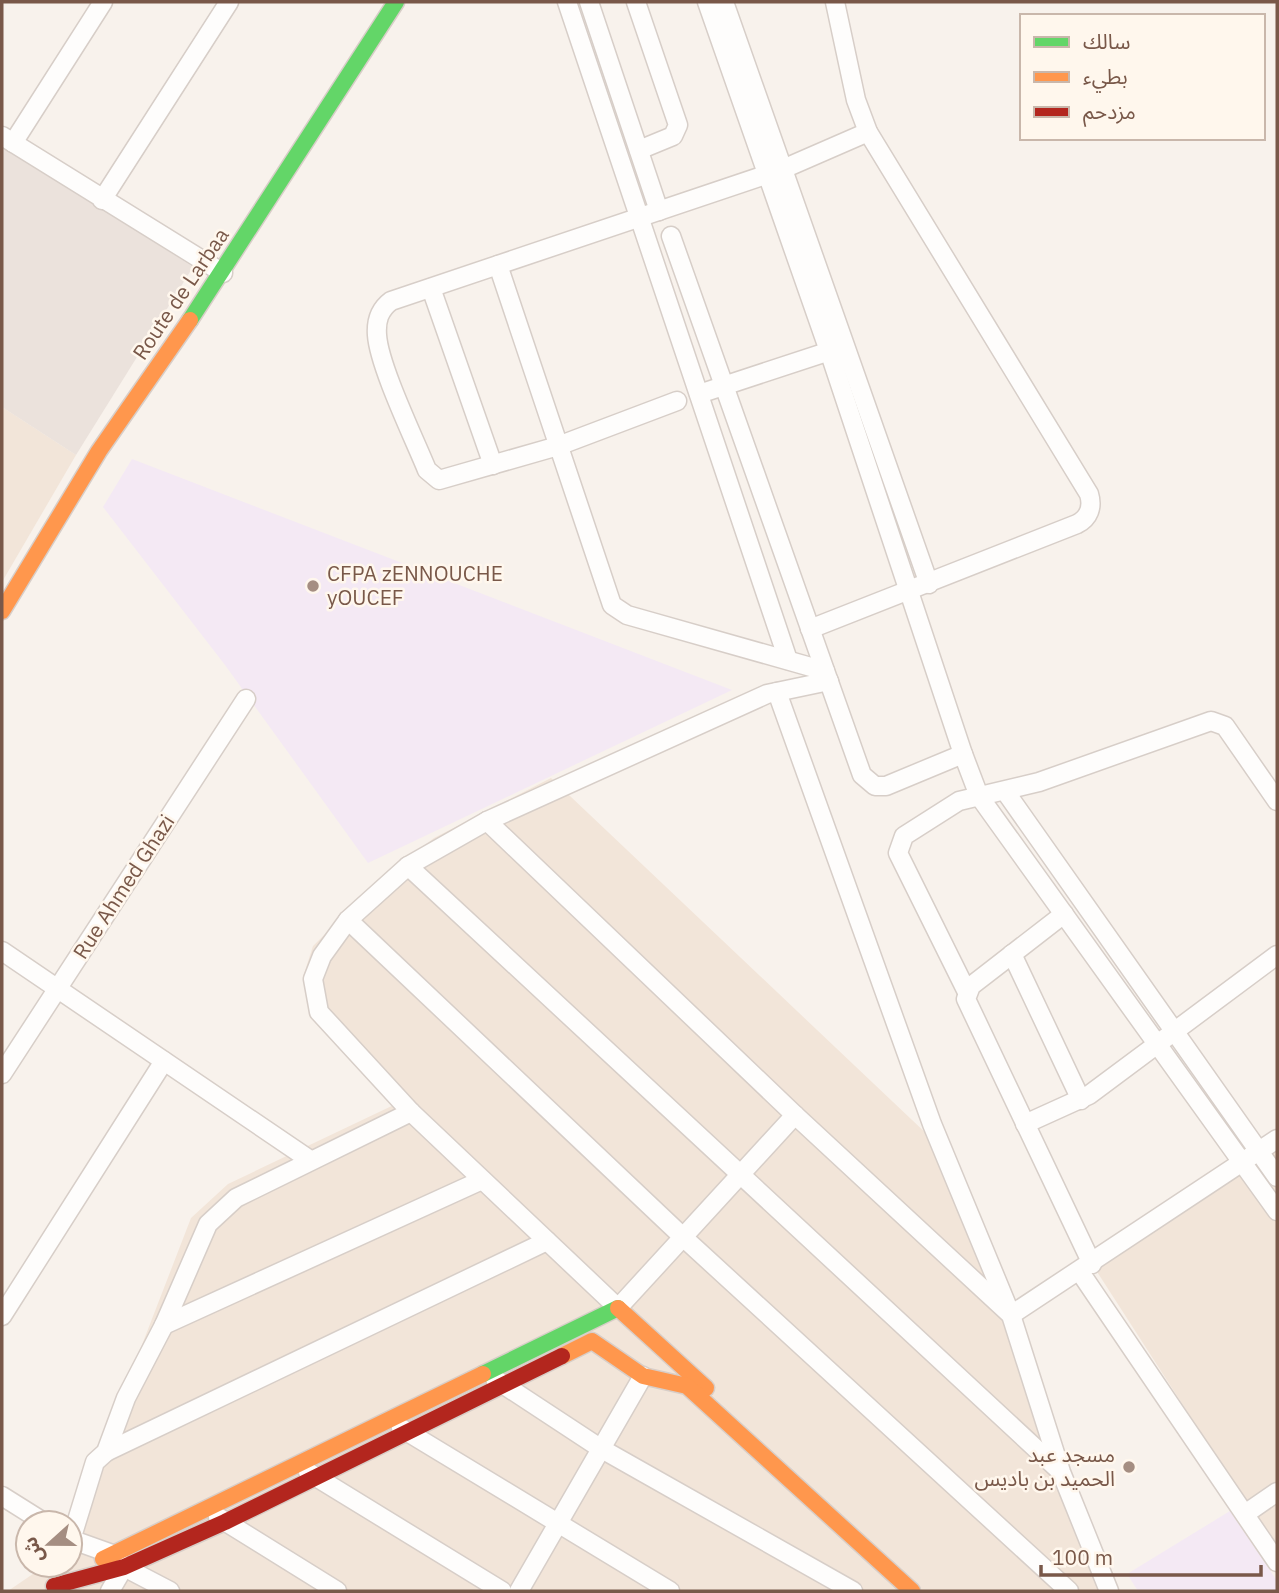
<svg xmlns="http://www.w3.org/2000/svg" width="1279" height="1593" font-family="'IBM Plex Sans','Noto Sans Arabic',sans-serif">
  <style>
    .residential { fill: #f2e5d9 }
    .industrial { fill: #ebe2dc }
    .education { fill: #f4e9f4 }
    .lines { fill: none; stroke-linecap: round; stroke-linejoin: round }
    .street-casing { stroke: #d7cec8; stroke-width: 21 }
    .fast-casing { stroke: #d8cec8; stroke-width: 19 }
    .slow-casing { stroke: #d8cec8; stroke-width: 19 }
    .jam-casing { stroke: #d8cec8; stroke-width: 19 }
    .street { stroke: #fefdfc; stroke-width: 18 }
    .fast { stroke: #63d668; stroke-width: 16 }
    .slow { stroke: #ff974d; stroke-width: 16 }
    .jam { stroke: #b3261e; stroke-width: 16 }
    .poi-dot { fill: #a58e82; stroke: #fff7ed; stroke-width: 2.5 }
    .labels { text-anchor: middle; stroke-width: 5; stroke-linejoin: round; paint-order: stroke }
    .street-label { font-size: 21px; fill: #795849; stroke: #fff7ed }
    .poi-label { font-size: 21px; fill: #795849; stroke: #fff7ed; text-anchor: start }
  </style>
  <rect width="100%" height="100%" fill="#f8f2ec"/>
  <g class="residential">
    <path d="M2,407l74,48 -74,127z"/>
    <path d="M551,778l398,377 168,436h-1109l38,-26h24v-28l5,-19 116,-300 37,-34 170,-81 -84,-83 -11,-43 10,-31 71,-70 50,-38z"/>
    <path d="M1277,1149v402l-185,-287z"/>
  </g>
  <path class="industrial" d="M2,144l191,123 -117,188 -74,-48z"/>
  <g class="education">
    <path d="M132,459l600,231 -364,173 -143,-198 -122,-158z"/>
    <path d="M1230,1511l47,70v10h-139l-11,-17z"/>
  </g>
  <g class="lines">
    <g class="street-casing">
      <g id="street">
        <path d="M567,2l221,658"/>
        <path d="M589,2l70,209"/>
        <path d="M636,2l42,123 -5,11 -34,14"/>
        <path d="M724,2l205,582"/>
        <path d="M2,136l221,137"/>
        <path d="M13,143l90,-141"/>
        <path d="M102,200l127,-198"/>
        <path d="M671,236l191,539 13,11h11l77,-32 -134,-403 -122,-349"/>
        <path d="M498,265l114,340 15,10 198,56"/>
        <path d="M431,288l62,177"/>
        <path d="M699,394l140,-46"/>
        <path d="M677,401l-119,45 -119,34 -12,-10c-13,-32 -48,-104 -50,-135 -1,-14 2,-25 14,-34l392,-132 85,-37"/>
        <path d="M810,629l267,-105c12,-6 16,-17 12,-30l-221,-362 -12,-32 -21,-98"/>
        <path d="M777,692l155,432 79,191 266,-176"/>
        <path d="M963,754l16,42 298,415"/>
        <path d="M1005,791l272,386"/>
        <path d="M487,821l308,294 216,200 50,157 48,119"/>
        <path d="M408,866l652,605"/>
        <path d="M1064,914l-93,72 -5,13 126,265"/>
        <path d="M348,920l336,318 385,353"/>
        <path d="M2,951l308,209"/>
        <path d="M1012,954l69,146"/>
        <path d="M967,992l-69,-139 6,-17 55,-35 80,-19 172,-61 14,5 52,75"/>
        <path d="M2,1074l244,-375"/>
        <path d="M795,1115l-177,193 -207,-196 -92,-100 -6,-33 9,-23 26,-36 60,-54 79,-45 280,-127 62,-13"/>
        <path d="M1025,1124l64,-29 188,-140"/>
        <path d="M1080,1272l197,290"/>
        <path d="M2,1316l162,-255"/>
        <path d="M164,1325l318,-145"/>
        <path d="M495,1379l105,69 253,143"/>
        <path d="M401,1428l269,163"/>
        <path d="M106,1452l441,-211"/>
        <path d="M308,1472l194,119"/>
        <path d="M2,1496l43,27"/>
        <path d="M1245,1514l32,-22"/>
        <path d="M218,1517l119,74"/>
        <path d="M70,1539l42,15 12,13 46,24"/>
        <path d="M71,1540l24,-78 11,-10 20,-54 38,-73 44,-101 28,-26 175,-86"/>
        <path d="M110,1591l14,-24"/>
        <path d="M519,1591l124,-215"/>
      </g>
    </g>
    <g class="fast-casing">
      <g id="fast">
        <path d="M190,320l206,-318"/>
        <path d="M483,1374l135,-66"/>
      </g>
    </g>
    <g class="slow-casing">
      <g id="slow">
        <path d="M2,611l97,-160 91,-131"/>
        <path d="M618,1308l88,80"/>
        <path d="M562,1356l30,-15 51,35 44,10 225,205"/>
        <path d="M103,1559l380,-185"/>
      </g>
    </g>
    <g class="jam-casing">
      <path id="jam" d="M54,1586l70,-19 101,-45 337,-166"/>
    </g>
    <use href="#street" class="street"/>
    <use href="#fast" class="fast"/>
    <use href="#slow" class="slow"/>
    <use href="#jam" class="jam"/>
  </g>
  <g class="poi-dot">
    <circle cx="313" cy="586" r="7"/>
    <circle cx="1129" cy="1467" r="7"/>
  </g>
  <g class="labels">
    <g class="street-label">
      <text transform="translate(181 294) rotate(-56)" y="7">Route de Larbaa</text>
      <text transform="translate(124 887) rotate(-57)" y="7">Rue Ahmed Ghazi</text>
    </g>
    <g class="poi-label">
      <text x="327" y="581">CFPA zENNOUCHE<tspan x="327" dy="24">yOUCEF</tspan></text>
      <text x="1115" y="1462" text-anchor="end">مسجد عبد<tspan x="1115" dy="24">الحميد بن باديس</tspan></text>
    </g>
  </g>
  <rect width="1279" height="1593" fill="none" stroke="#795849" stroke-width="7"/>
  <rect x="1020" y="14" width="245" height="126" fill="#fff7ed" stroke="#c9b7ab" stroke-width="2"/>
  <rect x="1034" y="37" width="35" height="10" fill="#63d668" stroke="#c9b7ab" stroke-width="2"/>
  <text x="1083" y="49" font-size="21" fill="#795849">سالك</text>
  <rect x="1034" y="72" width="35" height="10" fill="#ff974d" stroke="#c9b7ab" stroke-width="2"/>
  <text x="1083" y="84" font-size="21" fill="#795849">بطيء</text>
  <rect x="1034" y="107" width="35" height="10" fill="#b3261e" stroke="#c9b7ab" stroke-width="2"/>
  <text x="1083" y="119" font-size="21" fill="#795849">مزدحم</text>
  <g transform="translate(49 1544) rotate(249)"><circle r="33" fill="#fff7ed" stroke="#c9b7ab" stroke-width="2"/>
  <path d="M0-5L12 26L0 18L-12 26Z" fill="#a58e82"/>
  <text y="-10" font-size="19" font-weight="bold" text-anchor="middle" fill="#795849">ش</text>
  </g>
  <path d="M1041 1565v10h220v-10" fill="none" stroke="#795849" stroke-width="3.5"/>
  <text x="1052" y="1565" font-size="21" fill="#795849" stroke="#fff7ed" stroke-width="5" paint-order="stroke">100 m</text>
</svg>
